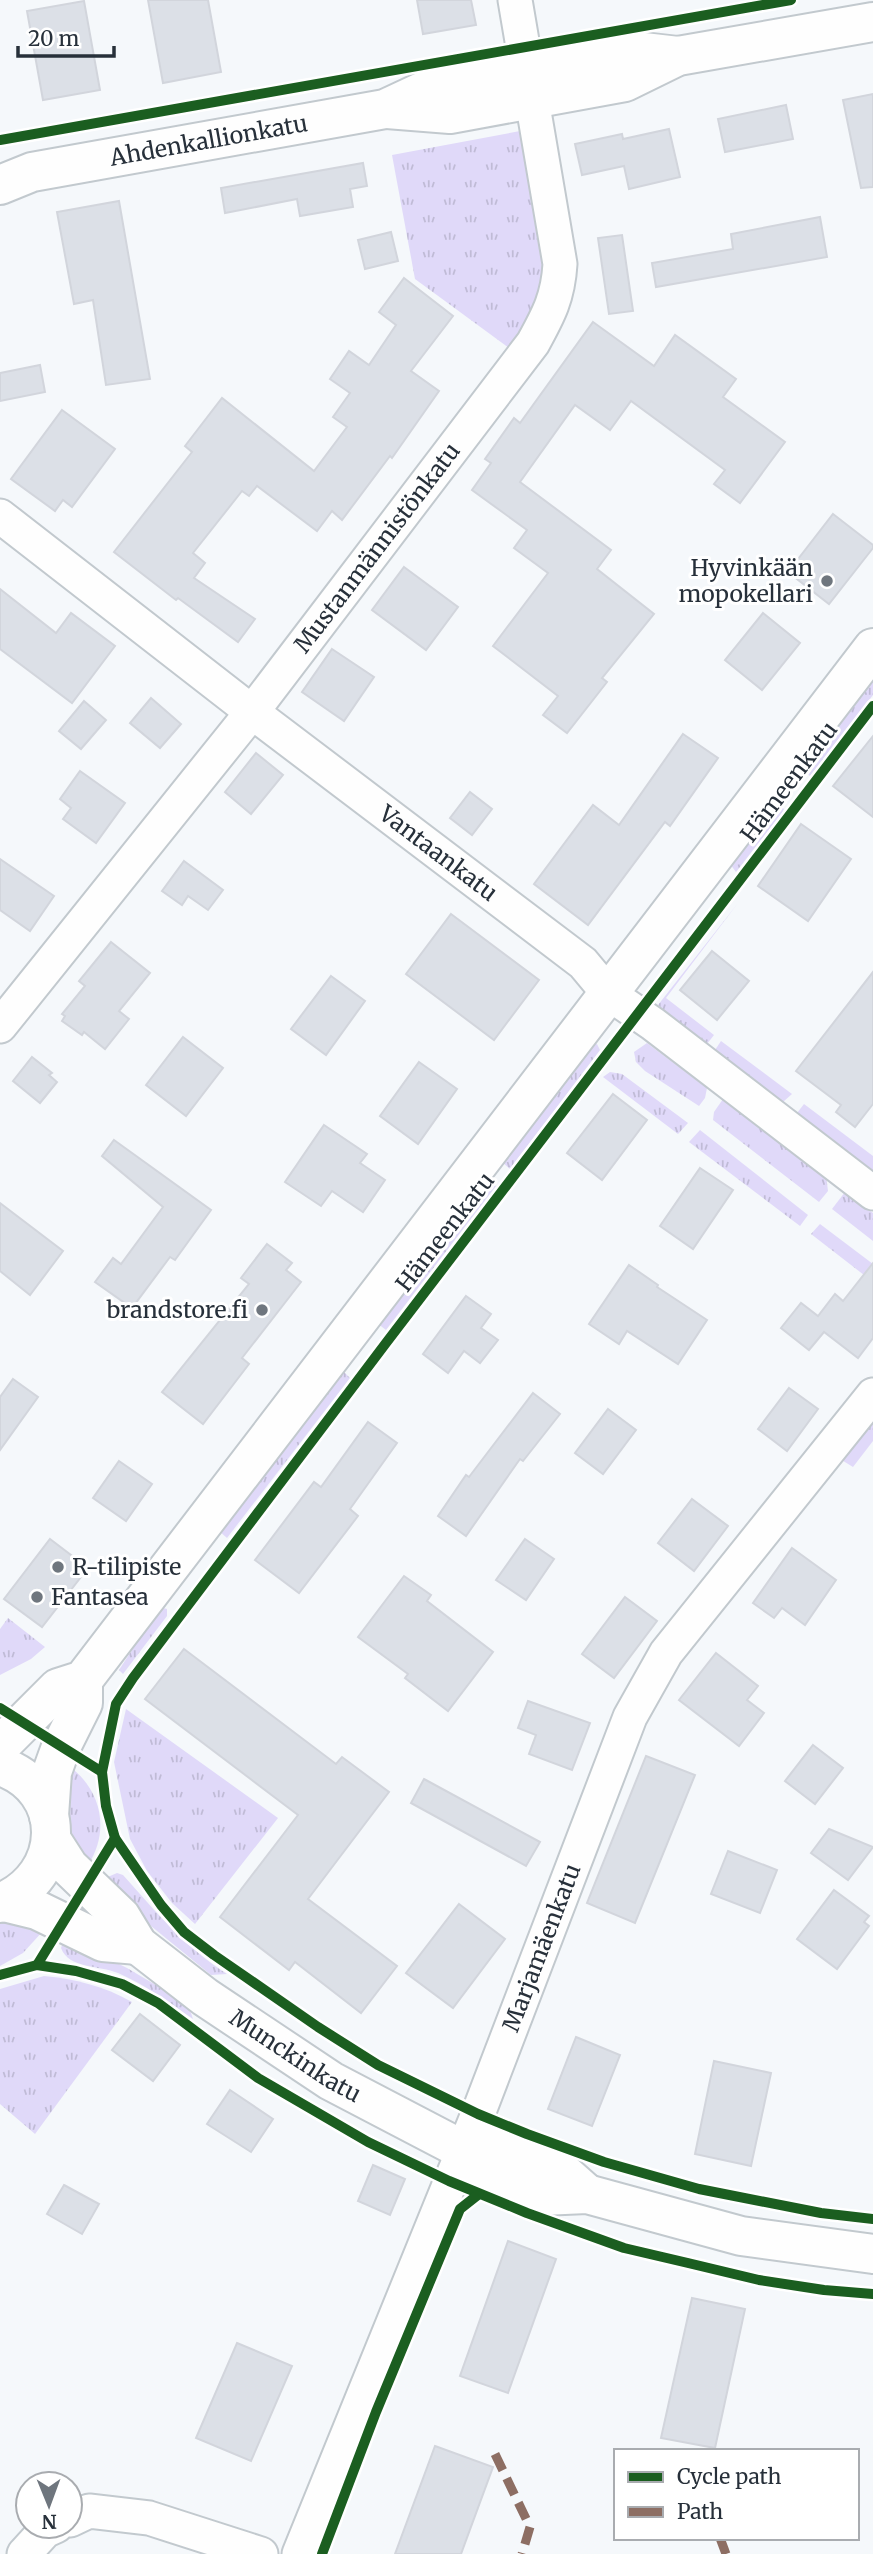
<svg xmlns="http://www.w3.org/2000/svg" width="873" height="2554" font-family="Merriweather,serif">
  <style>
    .grass { fill: url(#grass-tufts) }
    .building { fill: #dce0e7; stroke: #d2d5dc; stroke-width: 2 }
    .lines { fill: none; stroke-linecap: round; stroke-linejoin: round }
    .minor-casing { stroke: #c2c9ce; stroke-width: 37 }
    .tertiary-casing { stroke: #c2c9ce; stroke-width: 42 }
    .secondary-casing { stroke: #c2c9ce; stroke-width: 42 }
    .minor { stroke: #fefefe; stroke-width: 33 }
    .tertiary { stroke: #fefefe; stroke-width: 38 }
    .secondary { stroke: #fefefe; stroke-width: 38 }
    .quiet { stroke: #8d6e63; stroke-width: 9; stroke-dasharray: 18 9; stroke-linecap: butt }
    .cycleway-casing { stroke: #fff; stroke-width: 15 }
    .cycleway { stroke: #1b5e20; stroke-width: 10 }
    .poi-dot { fill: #6f767e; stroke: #fff; stroke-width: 2.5 }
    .labels { text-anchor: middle; stroke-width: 6; stroke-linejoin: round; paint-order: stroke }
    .street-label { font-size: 23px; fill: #27303a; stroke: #fff }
    .poi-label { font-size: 23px; fill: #27303a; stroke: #fff; text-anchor: end }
  </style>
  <defs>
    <pattern id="grass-tufts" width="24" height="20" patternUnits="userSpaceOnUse" patternTransform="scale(1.75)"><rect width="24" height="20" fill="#e0d9f9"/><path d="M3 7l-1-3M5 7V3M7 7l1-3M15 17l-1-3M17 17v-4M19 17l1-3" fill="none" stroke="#c0bbd6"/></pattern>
  </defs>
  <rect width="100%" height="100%" fill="#f5f8fb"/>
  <g class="grass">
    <path d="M520,131l4,9 21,134 -12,39 -24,35 -94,-69 -23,-124z"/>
    <path d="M873,677v18l-63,81 -8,-6z"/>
    <path d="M777,804l7,5 -2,4 -46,59 -6,-8z"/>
    <path d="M738,903l-72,95 48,37 -7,9 -49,-39z"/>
    <path d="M721,1041l71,53 -9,8 -68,-52z"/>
    <path d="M647,1043l60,45 -2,10 -6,8 -54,-35 -9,-9 -2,-10z"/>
    <path d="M597,1044l3,6 -90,119 -8,-7 91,-117z"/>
    <path d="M610,1072l12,2 66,49 -10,11 -75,-57z"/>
    <path d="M723,1099l103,76 2,16 -9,11 -106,-82 1,-8z"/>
    <path d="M804,1104l69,52v16l-76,-59z"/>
    <path d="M700,1130l108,85 -8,11 -111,-84z"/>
    <path d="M488,1180l8,6 -110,144 -9,-7z"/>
    <path d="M845,1192l28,21v28l-41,-32z"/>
    <path d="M820,1224l53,40v18l-62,-48z"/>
    <path d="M342,1370l8,8 -123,160 -8,-7z"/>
    <path d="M873,1417v24l-20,26 -13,-8z"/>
    <path d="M160,1607l7,2v7l-44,58 -4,-4z"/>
    <path d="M8,1618l37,29 -14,12 -31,16v-46z"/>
    <path d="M126,1709l152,109 -83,106 -23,-21 -25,-32 -17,-32 -16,-77z"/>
    <path d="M69,1766c33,24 41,66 19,99l-22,-29z"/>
    <path d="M117,1873l6,2c34,38 61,71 104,99l-16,1 -60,-49 -48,-47z"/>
    <path d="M4,1921l39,10 -20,22 -23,13v-44z"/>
    <path d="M65,1937l62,31 61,36 5,15c-24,-17 -48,-34 -75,-46 -19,-8 -49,-4 -57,-25z"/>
    <path d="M44,1976c31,3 60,10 88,26l-97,132 -35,-30v-115z"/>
  </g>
  <g class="building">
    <path d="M148,0h60l13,72 -58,11z"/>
    <path d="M417,0h54l5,25 -53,9z"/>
    <path d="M84,1l16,89 -57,10 -16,-89z"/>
    <path d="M873,94v93l-12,1 -18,-88z"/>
    <path d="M786,105l7,34 -68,13 -7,-33z"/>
    <path d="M669,129l11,48 -51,12 -5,-23 -42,9 -7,-31 47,-10 1,5z"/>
    <path d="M363,163l4,23 -17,3 3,18 -53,9 -3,-17 -72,14 -4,-25z"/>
    <path d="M119,201l31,178 -44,6 -13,-85 -19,4 -17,-92z"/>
    <path d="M820,217l7,40 -171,30 -4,-24 81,-14 -2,-15z"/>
    <path d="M391,232l7,29 -33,8 -7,-29z"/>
    <path d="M622,235l11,76 -24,3 -11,-76z"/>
    <path d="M404,278l49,38 -42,55 28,20 -47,67 -2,-2 -48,64 -10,-9 -15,20 -60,-45 -8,10 -7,-5 -49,62 12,10 -11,15 61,41 -17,23 -60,-44 -2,2 -62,-48 78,-100 -7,-6 37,-48 92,73 33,-44 -14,-10 17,-24 -20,-14 19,-28 20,14 27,-40 -17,-13z"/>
    <path d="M593,322l61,44 21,-31 61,44 -13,18 62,45 -45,61 -26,-19 11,-14 -94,-69 -21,29 -35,-25 -55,77 91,68 -14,19 57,45 -52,64 5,4 -40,51 -24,-18 15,-19 -65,-50 55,-73 -34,-25 13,-18 -55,-40 19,-27 -6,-4 29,-41 6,5z"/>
    <path d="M40,365l5,27 -45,9v-28z"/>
    <path d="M62,410l53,39 -43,58 -9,-7 -8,11 -44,-32z"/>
    <path d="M833,514l40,31v3l-44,56 -41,-32z"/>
    <path d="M404,567l54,40 -32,43 -54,-40z"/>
    <path d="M0,589l56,44 15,-20 44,33 -43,57 -72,-54z"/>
    <path d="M763,613l37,30 -38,47 -37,-30z"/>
    <path d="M332,649l42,28 -30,44 -42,-29z"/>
    <path d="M151,698l30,26 -21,24 -30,-25z"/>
    <path d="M84,701l22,19 -25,29 -22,-18z"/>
    <path d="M683,734l35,24 -48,68 -5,-4 -77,103 -54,-41 59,-79 26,20z"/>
    <path d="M873,736v81l-40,-31z"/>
    <path d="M256,753l27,22 -32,39 -26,-22z"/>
    <path d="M80,771l45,32 -29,40 -33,-24 8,-11 -11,-9z"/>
    <path d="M470,792l22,17 -20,26 -22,-17z"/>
    <path d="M801,824l50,35 -43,62 -50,-35z"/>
    <path d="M0,859l54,37 -24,35 -30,-21z"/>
    <path d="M184,861l39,29 -15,20 -20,-14 -6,9 -20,-14z"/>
    <path d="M451,914l88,66 -45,60 -88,-66z"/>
    <path d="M111,942l39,31 -31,38 10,8 -24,30 -21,-17 -2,3 -20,-14 3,-5 -3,-2 23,-28 -6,-5z"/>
    <path d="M712,951l37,30 -32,39 -37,-30z"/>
    <path d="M873,972v132l-18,23 -19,-15 5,-7 -45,-34z"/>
    <path d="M331,976l34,25 -39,54 -35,-26z"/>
    <path d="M183,1037l40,31 -37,48 -40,-31z"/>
    <path d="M32,1057l20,16 -3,2 8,7 -17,21 -27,-22z"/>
    <path d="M419,1062l38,27 -39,55 -38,-28z"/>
    <path d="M613,1094l34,26 -45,60 -35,-27z"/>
    <path d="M324,1125l43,29 -7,9 25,17 -22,32 -31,-21 -11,15 -36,-24z"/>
    <path d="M114,1140l97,70 -36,50 -5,-3 -38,51 -37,-26 18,-24 8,6 42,-57 -61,-51z"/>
    <path d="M700,1168l33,22 -40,59 -33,-23z"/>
    <path d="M0,1203l63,48 -33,44 -30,-24z"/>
    <path d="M267,1244l25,19 -6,7 15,12 -59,76 7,6 -46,60 -41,-32 87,-108 -8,-6z"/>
    <path d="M873,1263v75l-15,20 -34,-26 -15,18 -28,-22 20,-25 17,13 17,-22 8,7z"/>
    <path d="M629,1265l29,20 -1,2 50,33 -29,44 -51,-33 -8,13 -30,-20z"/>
    <path d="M466,1296l25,18 -10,14 17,12 -18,23 -16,-12 -16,22 -25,-19z"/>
    <path d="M13,1379l25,18 -38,53v-53z"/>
    <path d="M789,1388l29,21 -31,42 -29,-22z"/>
    <path d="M533,1393l27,21 -37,47 -3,-2 -54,77 -28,-20 28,-41 3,2z"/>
    <path d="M608,1409l28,21 -33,44 -28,-21z"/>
    <path d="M368,1422l29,21 -47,66 8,7 -59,77 -44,-33 59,-78 7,5z"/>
    <path d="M119,1461l33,23 -26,37 -33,-23z"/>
    <path d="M692,1499l36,27 -34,45 -36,-28z"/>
    <path d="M50,1539l38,29 -46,59 -38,-28z"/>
    <path d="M525,1539l29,20 -28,41 -30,-20z"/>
    <path d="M792,1548l44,32 -31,45 -23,-17 -8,10 -21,-15z"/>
    <path d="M404,1576l27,19 -4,6 66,51 -45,59 -43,-33 3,-4 -50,-37z"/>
    <path d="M625,1597l32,24 -43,57 -32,-24z"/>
    <path d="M184,1649l152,115 6,-7 47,35 -81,107 89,67 -36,47 -66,-51 -6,8 -69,-53 78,-102 -153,-116z"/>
    <path d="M716,1653l42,33 -11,14 17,13 -25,33 -60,-46z"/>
    <path d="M528,1701l62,22 -18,47 -43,-16 7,-19 -18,-7z"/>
    <path d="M813,1745l30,23 -28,36 -30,-23z"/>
    <path d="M646,1756l49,19 -60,148 -48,-20z"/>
    <path d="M424,1779l116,63 -14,24 -115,-63z"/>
    <path d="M829,1829l44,18 -25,33 -37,-27z"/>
    <path d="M728,1851l49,19 -17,43 -49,-19z"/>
    <path d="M834,1890l35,26 -5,6 5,4 -32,43 -40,-30z"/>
    <path d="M459,1904l46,35 -52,69 -47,-35z"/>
    <path d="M140,2014l40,31 -27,36 -41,-31z"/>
    <path d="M576,2037l44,18 -28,71 -44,-17z"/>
    <path d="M714,2061l57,12 -20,93 -56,-12z"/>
    <path d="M230,2090l43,29 -22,33 -44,-28z"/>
    <path d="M373,2165l32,14 -15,36 -32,-14z"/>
    <path d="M64,2185l35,19 -17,30 -35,-20z"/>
    <path d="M508,2241l48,18 -48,134 -48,-17z"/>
    <path d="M692,2298l53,11 -30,139 -54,-10z"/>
    <path d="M237,2343l55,23 -41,95 -55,-23z"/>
    <path d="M435,2446l58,21 -32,87h-66z"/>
  </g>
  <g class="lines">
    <g class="minor-casing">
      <g id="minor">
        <path id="s1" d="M0,516l252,196 331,251 25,30 45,31 220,169"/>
        <path id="s2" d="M0,1026l252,-314 281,-369c16,-29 25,-46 27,-79l-45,-264"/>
        <path d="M70,2520l19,-9 60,7 112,36"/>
        <path d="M24,2554l21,-23 11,-5"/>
        <path id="s3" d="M299,2554l179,-440 152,-397 36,-64 207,-258"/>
      </g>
    </g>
    <g class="tertiary-casing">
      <g id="tertiary">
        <path d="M387,109l63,5 175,-32 53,-26 195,-34"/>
        <path id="s4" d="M0,185l32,-13 353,-63 60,-28 172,-32 61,7"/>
      </g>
    </g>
    <g class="secondary-casing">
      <g id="secondary">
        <path d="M0,1746l58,-58 25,-8 790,-1032"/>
        <path d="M0,1766c69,23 67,110 0,137"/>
        <path d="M49,1816l3,-44 9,-25 22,-44v-23"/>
        <path id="s5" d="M51,1839l18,28 52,50 17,28 67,52 126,84 132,69 25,27 53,19 46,-2 154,42 132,18"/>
        <path d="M4,1902l33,8 66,32 35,3"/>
        <path d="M463,2150l38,-7 50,19 36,32"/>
      </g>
    </g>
    <use href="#minor" class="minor"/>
    <use href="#tertiary" class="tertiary"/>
    <use href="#secondary" class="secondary"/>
    <g class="quiet">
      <path d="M495,2454l35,73 -8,27"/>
      <path d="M720,2538l6,16"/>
    </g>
    <g class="cycleway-casing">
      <g id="cycleway">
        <path d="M0,140l791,-140"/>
        <path d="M873,706l-487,637 -253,335 -17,26 -14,68 4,34 9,32 46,67 23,27 30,23 104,72 60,38 100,49 49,20 77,28 95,27 122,24 52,6"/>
        <path d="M0,1708l102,64"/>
        <path d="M37,1965l78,-127"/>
        <path d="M0,1975l37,-10 39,6 46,13 36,19 100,75 110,64 81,39 78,32 97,35 64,15 71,17 65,10 49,4"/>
        <path d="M322,2554l54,-142 84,-203 19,-15"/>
      </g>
    </g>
    <use href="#cycleway" class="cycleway"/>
  </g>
  <g class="poi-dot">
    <circle cx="827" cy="581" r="7"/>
    <circle cx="262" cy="1310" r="7"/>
    <circle cx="58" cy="1567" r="7"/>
    <circle cx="37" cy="1597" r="7"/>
  </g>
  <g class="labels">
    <g class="street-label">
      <text dy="8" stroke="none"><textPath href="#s4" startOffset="214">Ahdenkallionkatu</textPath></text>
      <text dy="8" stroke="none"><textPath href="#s2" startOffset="609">Mustanmännistönkatu</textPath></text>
      <text transform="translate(789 782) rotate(-53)" y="8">Hämeenkatu</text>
      <text dy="8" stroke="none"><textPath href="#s1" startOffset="553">Vantaankatu</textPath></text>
      <text transform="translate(445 1232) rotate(-52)" y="8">Hämeenkatu</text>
      <text dy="8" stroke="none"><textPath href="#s3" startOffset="653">Marjamäenkatu</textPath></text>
      <text dy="8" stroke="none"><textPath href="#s5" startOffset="331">Munckinkatu</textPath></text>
    </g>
    <g class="poi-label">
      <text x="813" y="576">Hyvinkään<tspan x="813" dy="26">mopokellari</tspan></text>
      <text x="248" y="1318">brandstore.fi</text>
      <text x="72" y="1575" text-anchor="start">R-tilipiste</text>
      <text x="51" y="1605" text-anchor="start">Fantasea</text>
    </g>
  </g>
  <rect x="614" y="2449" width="245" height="91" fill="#ffffff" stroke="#a9acb0" stroke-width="2"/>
  <rect x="628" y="2472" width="35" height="10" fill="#1b5e20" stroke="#a9acb0" stroke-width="2"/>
  <text x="677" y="2484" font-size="21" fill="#27303a">Cycle path</text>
  <rect x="628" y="2507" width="35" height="10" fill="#8d6e63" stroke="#a9acb0" stroke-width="2"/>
  <text x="677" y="2519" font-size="21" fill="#27303a">Path</text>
  <g transform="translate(49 2505) rotate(179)"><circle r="33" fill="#ffffff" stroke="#a9acb0" stroke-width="2"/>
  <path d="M0-5L12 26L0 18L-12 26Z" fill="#6f767e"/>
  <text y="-10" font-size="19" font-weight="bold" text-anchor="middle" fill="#27303a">N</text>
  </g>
  <path d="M18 46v10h96v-10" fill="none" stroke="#27303a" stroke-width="3.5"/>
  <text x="28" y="46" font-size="21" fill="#27303a" stroke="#ffffff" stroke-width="5" paint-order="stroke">20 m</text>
</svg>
